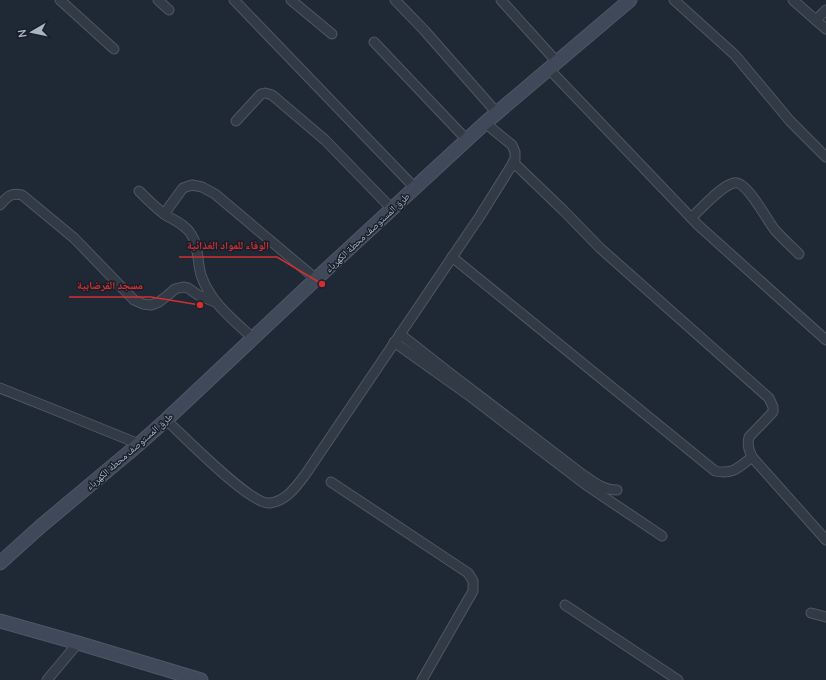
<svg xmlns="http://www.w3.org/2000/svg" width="826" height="680" font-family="Manrope,'Noto Naskh Arabic',sans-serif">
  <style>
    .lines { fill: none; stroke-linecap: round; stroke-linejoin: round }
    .street-casing { stroke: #4f5764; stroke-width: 11 }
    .secondary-casing { stroke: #4f5764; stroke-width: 15 }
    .street { stroke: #323a46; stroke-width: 9 }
    .secondary { stroke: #404959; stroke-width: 13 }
    .labels { text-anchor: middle; stroke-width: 3; stroke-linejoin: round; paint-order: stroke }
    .street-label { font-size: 10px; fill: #abb4c3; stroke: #181f2a }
    .leader { fill: none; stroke: #d42f30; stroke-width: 1.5 }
    .callout-dot { fill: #d42f30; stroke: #181f2a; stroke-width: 1.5 }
    .callout-label { font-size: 11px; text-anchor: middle; font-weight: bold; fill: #d42f30; stroke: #181f2a; stroke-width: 3; stroke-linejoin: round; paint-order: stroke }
  </style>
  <rect width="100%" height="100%" fill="#1f2835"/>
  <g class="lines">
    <g class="street-casing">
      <g id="street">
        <path d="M60,0l54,49"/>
        <path d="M158,0l11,10"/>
        <path d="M234,0l181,188"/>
        <path d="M291,0l41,34"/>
        <path d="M395,0l29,30 73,83"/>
        <path d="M501,0l56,62"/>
        <path d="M674,0l61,55 55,66 36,36"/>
        <path d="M793,0l33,29"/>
        <path d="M816,20l10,-10"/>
        <path d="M374,42l93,98"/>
        <path d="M549,69l149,156 128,115"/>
        <path d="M236,121l25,-27 4,-1 7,2 53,45 67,69"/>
        <path d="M513,162l51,49 36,37 169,150 4,9v5l-24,25c-2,8 0,13 3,20l74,83"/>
        <path d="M139,191c8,8 16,16 25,23 9,6 21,10 27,20 8,12 6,27 10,41 9,27 32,45 52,63"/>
        <path d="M0,205c7,-8 11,-13 22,-10l52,43 60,62 9,4 8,1 8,-3 9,-7 7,-6 8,-2 5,1 10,7 17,7"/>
        <path d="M164,214l19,-26 9,-3 10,2 13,7 101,85"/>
        <path d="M692,217c9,-8 30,-32 42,-34 13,-3 33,38 41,47 8,9 16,16 24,24"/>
        <path d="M452,257l263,214c18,4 24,-4 37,-14"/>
        <path d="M400,334l51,40 131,100c12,8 20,16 35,16"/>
        <path d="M394,342l73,52 119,91 76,51"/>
        <path d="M0,388l55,22 84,34"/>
        <path d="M166,420c17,15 85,86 104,83 16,-2 26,-16 35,-28l175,-259 35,-56v-8l-3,-7 -27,-22"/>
        <path d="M331,482l137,91 5,8v10l-51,89"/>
        <path d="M565,605l113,75"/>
        <path d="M811,613l15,4"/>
        <path d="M47,680l31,-37"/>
      </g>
    </g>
    <g class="secondary-casing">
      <g id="secondary">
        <path d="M0,563l41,-37 98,-82 27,-24 150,-141 169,-156 145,-123"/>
        <path d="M0,621l78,22 123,37"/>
      </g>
    </g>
    <use href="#street" class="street"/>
    <use href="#secondary" class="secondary"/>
  </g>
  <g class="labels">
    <g class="street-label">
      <text transform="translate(367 232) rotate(-43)" y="4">طرق المستوصف محطة الكهرباء</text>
      <text transform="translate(129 451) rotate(-41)" y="4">طرق المستوصف محطة الكهرباء</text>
    </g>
  </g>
  <path class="leader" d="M322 284L277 257H179M200 305L151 297H69"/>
  <g class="callout-dot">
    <circle cx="322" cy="284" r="4"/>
    <circle cx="200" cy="305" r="4"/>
  </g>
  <g class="callout-label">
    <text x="228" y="249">الوفاء للمواد الغذائية</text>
    <text x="110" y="289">مسجد القرضابية</text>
  </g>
  <g transform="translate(32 32) rotate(261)" stroke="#181f2a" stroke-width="3" paint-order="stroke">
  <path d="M0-3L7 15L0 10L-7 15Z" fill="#abb4c3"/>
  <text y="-6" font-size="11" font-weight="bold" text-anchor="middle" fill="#abb4c3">N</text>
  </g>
</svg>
